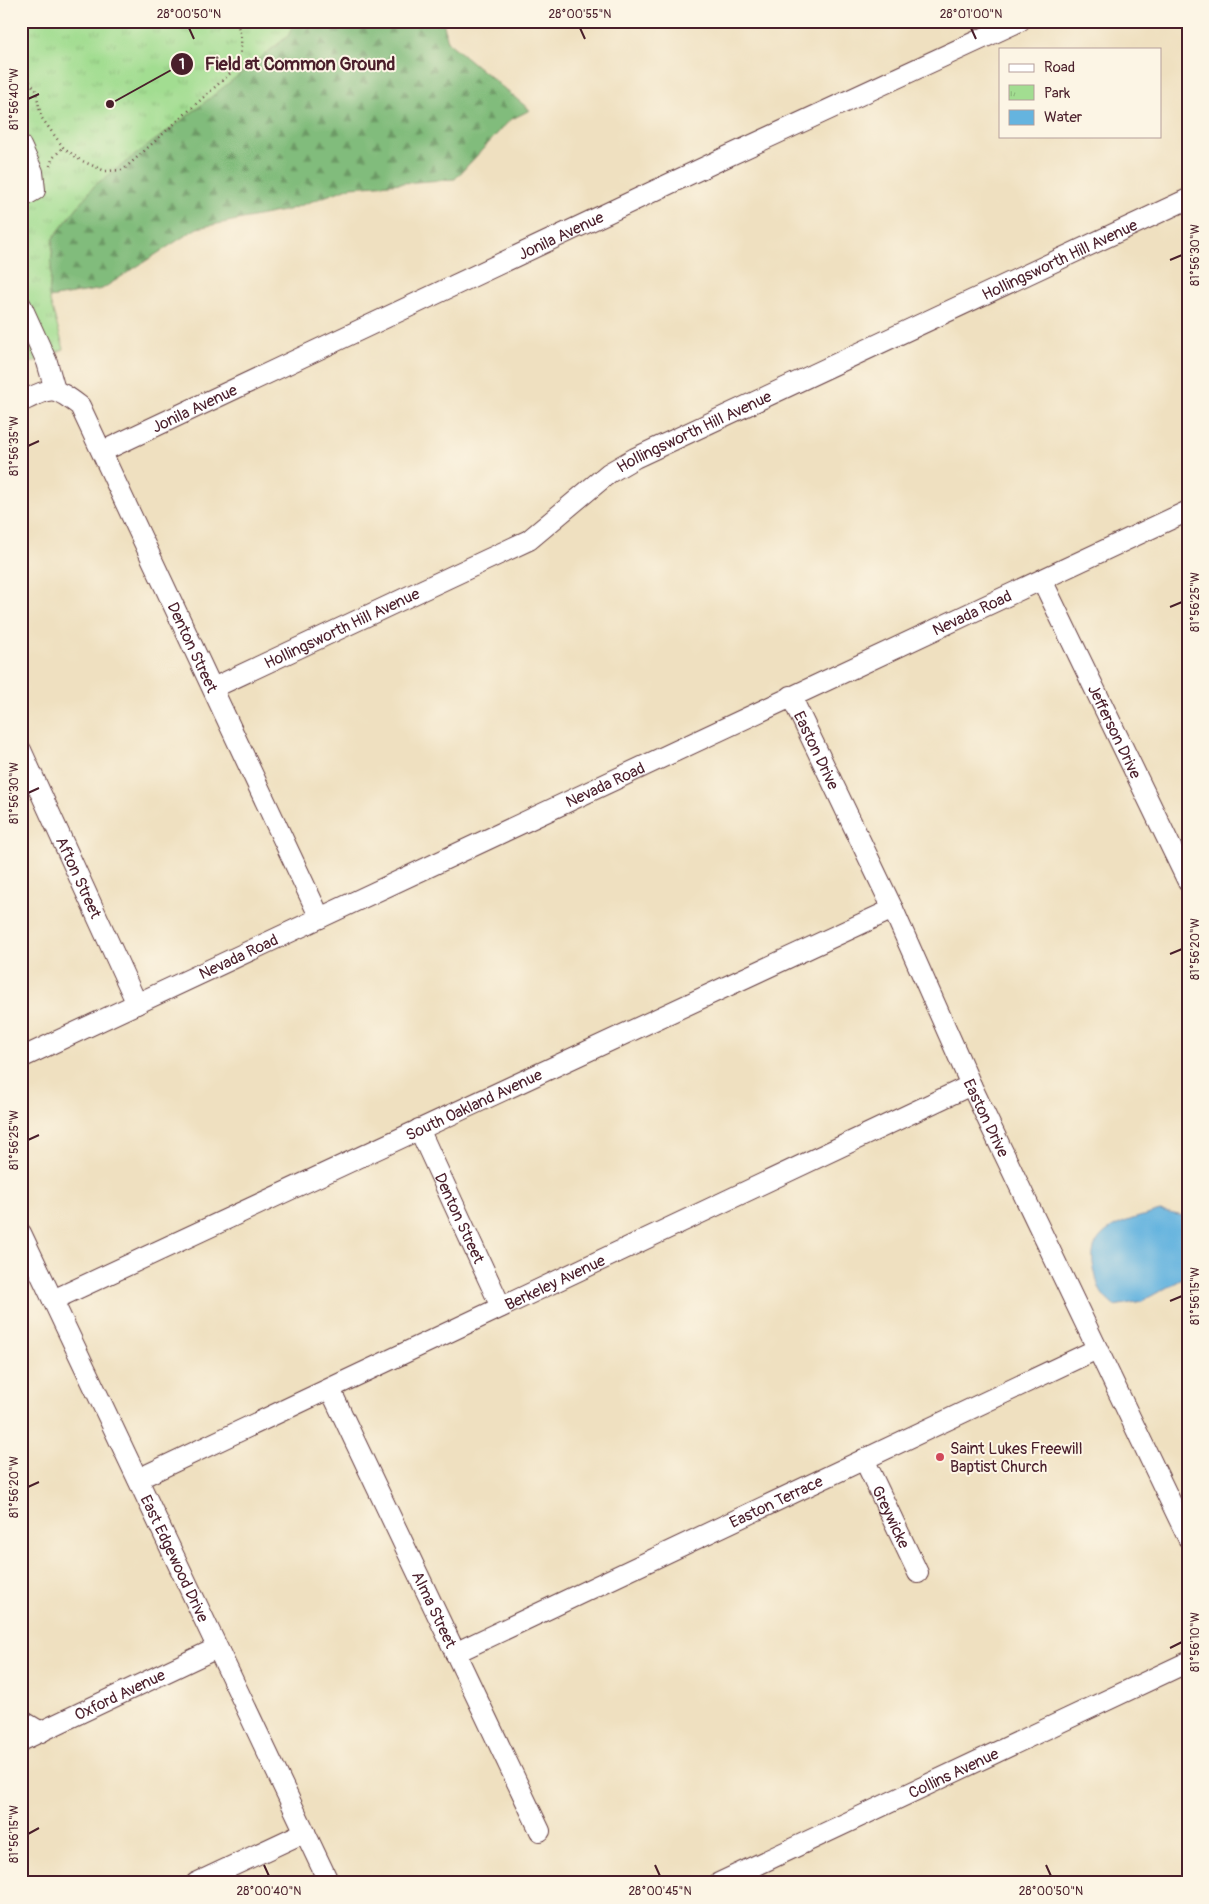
<svg xmlns="http://www.w3.org/2000/svg" width="1209" height="1904" font-family="Pangolin,sans-serif">
  <style>
    .forest { fill: url(#forest-firs); stroke: #666e53 }
    .park { fill: url(#park-tufts); stroke: #767e5e }
    .water { fill: #65b4df; stroke: #586a85 }
    .lines { fill: none; stroke-linecap: round; stroke-linejoin: round }
    .minor-casing { stroke: #633c41; stroke-width: 22 }
    .path { stroke: #633c41; stroke-width: 2.5; stroke-dasharray: 1 4; stroke-linecap: butt }
    .minor { stroke: #fff; stroke-width: 20 }
    .ticks { fill: none; stroke: #4a1f2b; stroke-width: 2 }
    .poi-dot { fill: #d1495b; stroke: #fcf5e5; stroke-width: 2 }
    .labels { text-anchor: middle; stroke-width: 4; stroke-linejoin: round; paint-order: stroke }
    .street-label { font-size: 16px; fill: #4a1f2b; stroke: #fcf5e5 }
    .poi-label { font-size: 16px; fill: #4a1f2b; stroke: #fcf5e5; text-anchor: start }
    .leader { fill: none; stroke: #4a1f2b; stroke-width: 2 }
    .callout-dot { fill: #4a1f2b; stroke: #fcf5e5; stroke-width: 2 }
    .mark-label { font-size: 15px; text-anchor: middle; font-weight: bold; fill: #fff }
    .callout-label { font-size: 18px; text-anchor: middle; font-weight: bold; fill: #4a1f2b; stroke: #fcf5e5; stroke-width: 4; stroke-linejoin: round; paint-order: stroke }
    .neatline { fill: none; stroke: #4a1f2b; stroke-width: 2 }
    .ticks-label { font-size: 12px; text-anchor: middle; fill: #4a1f2b }
  </style>
  <defs>
    <pattern id="forest-firs" width="22" height="20" patternUnits="userSpaceOnUse" patternTransform="scale(1.25)"><rect width="22" height="20" fill="#81bc7b"/><path d="M5 1l3.5 6h-7zM16 11l3.5 6h-7z" fill="#6c9865"/></pattern>
    <pattern id="park-tufts" width="24" height="20" patternUnits="userSpaceOnUse" patternTransform="scale(1.25)"><rect width="24" height="20" fill="#a2dd91"/><path d="M3 7l-1-3M5 7V3M7 7l1-3M15 17l-1-3M17 17v-4M19 17l1-3" fill="none" stroke="#8dbd7d"/></pattern>
  </defs>
  <rect width="100%" height="100%" fill="#fcf5e5"/>
  <filter id="ink" filterUnits="userSpaceOnUse"><feTurbulence type="fractalNoise" baseFrequency=".02" numOctaves="2"/><feDisplacementMap in="SourceGraphic" scale="10" xChannelSelector="R" yChannelSelector="G"/><feConvolveMatrix kernelMatrix="1 2 1 2 8 2 1 2 1" color-interpolation-filters="sRGB"/></filter>
  <filter id="wash" filterUnits="userSpaceOnUse"><feTurbulence type="fractalNoise" baseFrequency=".0096" numOctaves="4" result="noise"/><feDisplacementMap in="SourceGraphic" scale="20" xChannelSelector="R" yChannelSelector="G"/><feGaussianBlur stdDeviation="1.12" result="paint"/><feColorMatrix in="noise" values="0 0 0 0 0 0 0 0 0 0 0 0 0 0 0 0 0 1.4 0 .05"/><feComposite in="paint" operator="in"/></filter>
  <g filter="url(#wash)">
    <rect width="100%" height="100%" fill="#efe0c0"/>
    <path class="forest" d="M295,21h148l5,21 82,68 -20,10 -55,59 -104,8 -63,23 -91,18 -95,61 -53,9 4,-60 41,-53 92,-68 101,-81z"/>
    <path class="park" d="M21,21h239l2,5 8,-5h25l-7,15 -102,81 -92,69 -41,52 -4,60 15,51 -43,18z"/>
    <path class="water" d="M1160,1211l28,6v59l-46,25 -28,5c-14,-12 -15,-16 -19,-33 -13,-45 32,-52 65,-62z"/>
  </g>
  <g filter="url(#ink)">
    <g class="lines">
      <g class="minor-casing">
        <g id="minor">
          <path d="M21,146l12,26 2,18 -14,8"/>
          <path d="M21,305l26,57 8,28"/>
          <path id="s1" d="M21,402c31,-15 31,-17 59,4l240,512"/>
          <path id="s2" d="M103,451l621,-293 296,-137"/>
          <path id="s3" d="M1042,580l146,302"/>
          <path id="s4" d="M213,688l316,-148 80,-67 26,-15 553,-259"/>
          <path id="s5" d="M791,696l102,213 78,176 217,453"/>
          <path id="s6" d="M21,750l116,254"/>
          <path id="s7" d="M21,1058l1167,-547"/>
          <path id="s8" d="M419,1129l82,178"/>
          <path id="s9" d="M21,1233l308,650"/>
          <path id="s10" d="M53,1300l840,-391"/>
          <path id="s11" d="M330,1389l210,442"/>
          <path id="s12" d="M864,1459l54,114"/>
          <path id="s13" d="M138,1479l833,-394"/>
          <path id="s14" d="M455,1653l642,-304"/>
          <path d="M21,1720l20,12"/>
          <path id="s15" d="M21,1741l196,-93"/>
          <path d="M196,1883l109,-51"/>
          <path id="s16" d="M719,1883l469,-221"/>
        </g>
      </g>
      <g class="path">
        <path d="M21,69l15,22 5,26 22,30 17,13 25,11 18,-1 112,-101c7,-17 9,-30 1,-48"/>
        <path d="M50,166l2,-7 11,-12"/>
      </g>
      <use href="#minor" class="minor"/>
    </g>
  </g>
  <path class="ticks" d="M189,28l5,11M580,28l5,11M971,28l5,11M28,99l11,-5M1170,260l12,-5M28,446l11,-5M1170,607l12,-5M28,793l11,-5M1170,954l12,-5M28,1140l11,-5M1170,1301l12,-5M28,1487l11,-5M1170,1648l12,-6M28,1834l11,-6M264,1865l5,11M655,1865l5,11M1046,1865l5,11"/>
  <circle class="poi-dot" cx="940" cy="1457" r="5"/>
  <g class="labels">
    <g class="street-label">
      <text dy="6" stroke="none"><textPath href="#s2" startOffset="506">Jonila Avenue</textPath></text>
      <text dy="6" stroke="none"><textPath href="#s4" startOffset="952">Hollingsworth Hill Avenue</textPath></text>
      <text dy="6" stroke="none"><textPath href="#s2" startOffset="101">Jonila Avenue</textPath></text>
      <text dy="6" stroke="none"><textPath href="#s4" startOffset="548">Hollingsworth Hill Avenue</textPath></text>
      <text dy="6" stroke="none"><textPath href="#s7" startOffset="1050">Nevada Road</textPath></text>
      <text dy="6" stroke="none"><textPath href="#s4" startOffset="142">Hollingsworth Hill Avenue</textPath></text>
      <text dy="6" stroke="none"><textPath href="#s1" startOffset="332">Denton Street</textPath></text>
      <text dy="6" stroke="none"><textPath href="#s3" startOffset="168">Jefferson Drive</textPath></text>
      <text dy="6" stroke="none"><textPath href="#s5" startOffset="60">Easton Drive</textPath></text>
      <text dy="6" stroke="none"><textPath href="#s7" startOffset="645">Nevada Road</textPath></text>
      <text dy="6" stroke="none"><textPath href="#s6" startOffset="140">Afton Street</textPath></text>
      <text dy="6" stroke="none"><textPath href="#s7" startOffset="240">Nevada Road</textPath></text>
      <text dy="6" stroke="none"><textPath href="#s10" startOffset="464">South Oakland Avenue</textPath></text>
      <text dy="6" stroke="none"><textPath href="#s5" startOffset="465">Easton Drive</textPath></text>
      <text dy="6" stroke="none"><textPath href="#s8" startOffset="98">Denton Street</textPath></text>
      <text dy="6" stroke="none"><textPath href="#s13" startOffset="461">Berkeley Avenue</textPath></text>
      <text dy="6" stroke="none"><textPath href="#s14" startOffset="355">Easton Terrace</textPath></text>
      <text dy="6" stroke="none"><textPath href="#s12" startOffset="64">Greywicke</textPath></text>
      <text dy="6" stroke="none"><textPath href="#s9" startOffset="360">East Edgewood Drive</textPath></text>
      <text dy="6" stroke="none"><textPath href="#s11" startOffset="244">Alma Street</textPath></text>
      <text dy="6" stroke="none"><textPath href="#s15" startOffset="109">Oxford Avenue</textPath></text>
      <text dy="6" stroke="none"><textPath href="#s16" startOffset="259">Collins Avenue</textPath></text>
    </g>
    <g class="poi-label">
      <text x="950" y="1454">Saint Lukes Freewill<tspan x="950" dy="18">Baptist Church</tspan></text>
    </g>
  </g>
  <path class="leader" d="M110 104L182 64"/>
  <g class="callout-dot">
    <circle cx="110" cy="104" r="5"/>
    <circle cx="182" cy="64" r="12"/>
  </g>
  <g class="mark-label">
    <text x="182" y="69">1</text>
  </g>
  <g class="callout-label">
    <text x="300" y="70">Field at Common Ground</text>
  </g>
  <rect width="1209" height="1904" fill="none" stroke="#fcf5e5" stroke-width="55"/>
  <rect x="999" y="48" width="162" height="90" fill="#fcf5e5" stroke="#b59f9b"/>
  <rect x="1009" y="64" width="25" height="8" fill="#ffffff" stroke="#b59f9b"/>
  <text x="1044" y="72" font-size="15" fill="#4a1f2b">Road</text>
  <rect x="1009" y="85" width="25" height="15" fill="url(#park-tufts)" stroke="#b59f9b"/>
  <text x="1044" y="98" font-size="15" fill="#4a1f2b">Park</text>
  <rect x="1009" y="110" width="25" height="15" fill="#65b4df" stroke="#b59f9b"/>
  <text x="1044" y="122" font-size="15" fill="#4a1f2b">Water</text>
  <rect x="28" y="28" width="1154" height="1848" class="neatline"/>
  <g class="ticks-label">
    <text x="189" y="18">28°00'50"N</text>
    <text x="580" y="18">28°00'55"N</text>
    <text x="971" y="18">28°01'00"N</text>
    <text transform="translate(14 99) rotate(-90)" y="4">81°56'40"W</text>
    <text transform="translate(1195 255) rotate(-90)" y="4">81°56'30"W</text>
    <text transform="translate(14 446) rotate(-90)" y="4">81°56'35"W</text>
    <text transform="translate(1195 602) rotate(-90)" y="4">81°56'25"W</text>
    <text transform="translate(14 793) rotate(-90)" y="4">81°56'30"W</text>
    <text transform="translate(1195 949) rotate(-90)" y="4">81°56'20"W</text>
    <text transform="translate(14 1140) rotate(-90)" y="4">81°56'25"W</text>
    <text transform="translate(1195 1296) rotate(-90)" y="4">81°56'15"W</text>
    <text transform="translate(14 1487) rotate(-90)" y="4">81°56'20"W</text>
    <text transform="translate(1195 1642) rotate(-90)" y="4">81°56'10"W</text>
    <text transform="translate(14 1834) rotate(-90)" y="4">81°56'15"W</text>
    <text x="269" y="1895">28°00'40"N</text>
    <text x="660" y="1895">28°00'45"N</text>
    <text x="1051" y="1895">28°00'50"N</text>
  </g>
</svg>
